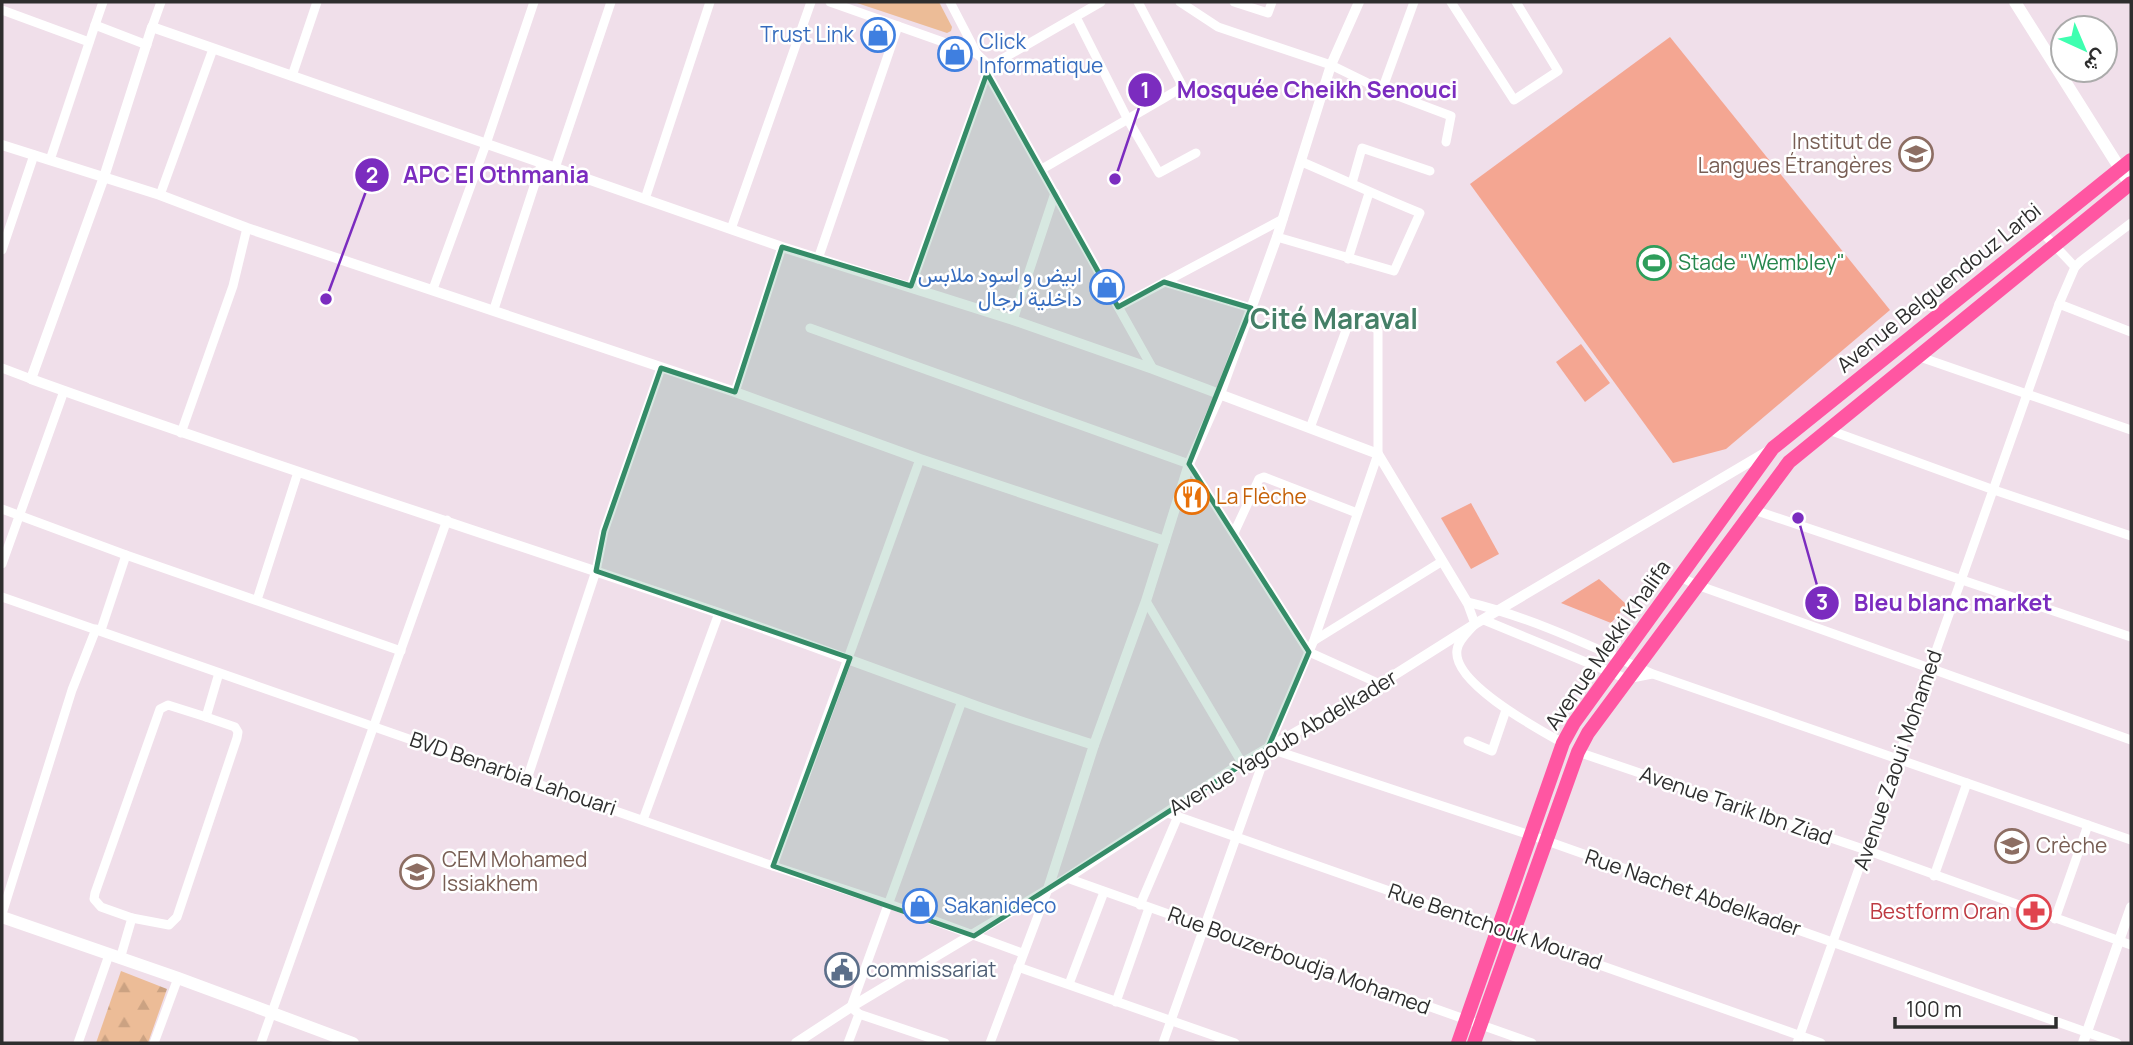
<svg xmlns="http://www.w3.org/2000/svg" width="2133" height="1045" font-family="Manrope,Vazirmatn,sans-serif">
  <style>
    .forest { fill: url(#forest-firs) }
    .park { fill: #ecbc97 }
    .pitch { fill: #f4a692 }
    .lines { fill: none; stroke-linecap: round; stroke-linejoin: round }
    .minor { stroke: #fff; stroke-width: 9 }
    .tertiary { stroke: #fff; stroke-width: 10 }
    .secondary { stroke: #fff; stroke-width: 12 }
    .primary { stroke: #ff56a2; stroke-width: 14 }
    .marked { fill: #358c68; fill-opacity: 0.2; stroke: #358c68; stroke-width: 5; stroke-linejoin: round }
    .labels { text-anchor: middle; stroke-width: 5; stroke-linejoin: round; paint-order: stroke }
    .shop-label { font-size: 21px; fill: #366cbe; stroke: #fff; text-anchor: end }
    .education-label { font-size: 21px; fill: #785e54; stroke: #fff; text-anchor: start }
    .leisure-label { font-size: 21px; fill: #27864d; stroke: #fff; text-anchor: start }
    .street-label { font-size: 21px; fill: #2e2e2e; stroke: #fff }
    .food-label { font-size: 21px; fill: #c56008; stroke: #fff; text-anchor: start }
    .health-label { font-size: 21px; fill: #be3a42; stroke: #fff; text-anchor: end }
    .service-label { font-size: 21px; fill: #4e5e75; stroke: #fff; text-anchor: start }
    .district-label { font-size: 28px; font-weight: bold; fill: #457f67; stroke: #fff }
    .leader { fill: none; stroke: #7b2cbf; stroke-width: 2.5 }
    .callout-dot { fill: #7b2cbf; stroke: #fff; stroke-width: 2.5 }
    .mark-label { font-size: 21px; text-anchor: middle; font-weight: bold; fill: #fff }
    .callout-label { font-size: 23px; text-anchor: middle; font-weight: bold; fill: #7b2cbf; stroke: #fff; stroke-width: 5; stroke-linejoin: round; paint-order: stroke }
  </style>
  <defs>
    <pattern id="forest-firs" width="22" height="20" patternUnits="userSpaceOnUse" patternTransform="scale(1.75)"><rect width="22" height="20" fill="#ecbc97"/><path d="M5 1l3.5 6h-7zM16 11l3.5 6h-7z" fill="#cba282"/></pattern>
  </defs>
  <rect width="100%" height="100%" fill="#f0dfea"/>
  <path class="forest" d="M121,971l46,18 -19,54h-52z"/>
  <path class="park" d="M854,2h85l13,25 -1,4 -4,2z"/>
  <g class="pitch">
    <path d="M1670,37l220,273 -164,139 -53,14 -203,-279z"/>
    <path d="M1581,344l29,39 -25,19 -29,-40z"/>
    <path d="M1471,503l28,51 -28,15 -30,-51z"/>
    <path d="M1599,579l28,26 -16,18 -50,-20z"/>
  </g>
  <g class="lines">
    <g class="minor">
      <path d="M830,2l147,52"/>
      <path d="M950,2l27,52 13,12 -3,7 166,296"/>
      <path d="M1180,2l38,25 113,38 51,25 69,26 -5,26"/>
      <path d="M1234,2l34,11 4,-11"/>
      <path d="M1451,2l63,98 44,-29 -42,-69"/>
      <path d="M2,10l87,32"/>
      <path d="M1076,17l52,103 31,53 37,-20"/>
      <path d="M95,25l8,-23"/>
      <path d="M152,27l9,-25"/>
      <path d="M990,66l111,-64"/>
      <path d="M292,76l25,-74"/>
      <path d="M1382,90l32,-88"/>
      <path d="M50,160l45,-135 52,20"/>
      <path d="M555,168l56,-166"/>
      <path d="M1042,169l141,-82 -45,-85"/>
      <path d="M1352,183l10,-35 68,23"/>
      <path d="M160,195l53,-146"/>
      <path d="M645,199l65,-197"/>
      <path d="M731,229l80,-227"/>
      <path d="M2042,232l33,35"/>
      <path d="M1277,237l117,34 26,-58c-40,-16 -78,-34 -118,-51"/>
      <path d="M2,250l32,-95"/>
      <path d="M818,259l80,-233"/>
      <path d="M1348,259l21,-66"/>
      <path d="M1164,282l87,26"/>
      <path d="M911,286l76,-213"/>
      <path d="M433,289l53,-145 48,-142"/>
      <path d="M2059,304l72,28"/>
      <path d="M1118,307l165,-88"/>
      <path d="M494,309l47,-144"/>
      <path d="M1013,320l42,-127"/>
      <path d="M810,328l379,136 120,188 71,32"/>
      <path d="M1920,357l211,73"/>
      <path d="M2,368l29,11"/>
      <path d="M735,392l47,-145"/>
      <path d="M1829,430l165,60 137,46"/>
      <path d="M181,433l52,-147 14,-58"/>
      <path d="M2,509l124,46 275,96"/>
      <path d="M1754,510l377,127"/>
      <path d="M1234,533l25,-54 5,-2 93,36"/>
      <path d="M2,564l62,-173"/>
      <path d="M1680,577l17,8 434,155"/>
      <path d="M2,597l771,269 116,38 133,49"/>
      <path d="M257,600l41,-128"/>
      <path d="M1146,601l96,162"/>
      <path d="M1467,602c64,15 126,45 186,72l478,166"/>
      <path d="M1467,602l8,22c-6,7 -17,16 -18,26 -5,33 81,79 106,93"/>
      <path d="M1484,620l143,59 25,-5"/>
      <path d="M101,630l25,-75"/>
      <path d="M1315,640l126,-78"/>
      <path d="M1468,741l24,10 14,-41"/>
      <path d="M1268,748l262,87 587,208"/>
      <path d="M1578,752l288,98 265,95"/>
      <path d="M527,779l69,-208 8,-40 57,-163"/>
      <path d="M1168,813l653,230"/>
      <path d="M643,820l76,-207"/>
      <path d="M773,866l147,-407"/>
      <path d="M1934,876l33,-93"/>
      <path d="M1067,878l465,165"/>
      <path d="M1140,905l38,-89"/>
      <path d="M2,914l70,-224 24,-61"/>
      <path d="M132,918l37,7 8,-8 60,-179 1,-6 -3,-5 -29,-10"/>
      <path d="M2055,919l33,-94"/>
      <path d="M120,959l12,-41 -31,-11 -7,-8 1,-6 65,-184 8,-4 38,12 13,-44"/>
      <path d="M1018,967l217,76"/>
      <path d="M1069,984l35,-92"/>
      <path d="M1116,1002l33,-94"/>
      <path d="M859,1014l86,29"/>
      <path d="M78,1043l31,-88"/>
      <path d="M154,1043l24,-65"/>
      <path d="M261,1043l186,-523"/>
      <path d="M848,1043l11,-29 -8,-7 111,-306"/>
      <path d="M990,1043l58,-154"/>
      <path d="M1163,1043l105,-295 46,-108 64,-186v-124l-26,-16 -42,114"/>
      <path d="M1797,1043l262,-739 16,-37 6,-6 50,-38"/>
    </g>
    <g class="tertiary">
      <path d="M2,145l158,50 87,33 488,164 185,67 245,82"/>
      <path d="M1094,745c-45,-15 -90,-28 -134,-45 -81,-29 -162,-60 -244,-88 -228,-78 -458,-151 -685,-233l73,-202 48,-150 630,220 231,73 140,49 225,85 89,148"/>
      <path d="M1048,889l46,-144 52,-144 43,-137 31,-70 57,-157 54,-172 28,-63"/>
      <path d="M796,1043l55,-36 216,-129 175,-115 138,-79 95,-60 293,-173"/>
      <path d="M2083,1043l48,-136"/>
    </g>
    <g class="secondary">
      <path d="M2015,2l116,184"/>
      <path d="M2,917l176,61 175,65"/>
    </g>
    <g class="primary">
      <path d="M1458,1043l105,-300 11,-20 199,-275 358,-288"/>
      <path d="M1474,1043l104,-291 10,-19 201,-271 342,-279"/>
    </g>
  </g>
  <path class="marked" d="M987,73l131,234 46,-25 87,26 -62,156 120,188 -41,96 -294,188 -201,-70 77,-208 -254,-87 8,-40 57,-163 74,24 47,-145 129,39z"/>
  <defs>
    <g id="shop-ring" transform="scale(1.75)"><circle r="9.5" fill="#fff" stroke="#3f7fe0" stroke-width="1.5"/><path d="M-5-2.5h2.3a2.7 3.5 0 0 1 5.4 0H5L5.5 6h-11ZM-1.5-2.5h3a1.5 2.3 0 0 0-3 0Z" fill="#3f7fe0"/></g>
    <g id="university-ring" transform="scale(1.75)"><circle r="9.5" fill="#fff" stroke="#8d6e63" stroke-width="1.5"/><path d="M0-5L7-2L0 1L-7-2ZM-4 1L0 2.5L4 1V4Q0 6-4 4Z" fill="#8d6e63"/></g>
    <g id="stadium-ring" transform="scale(1.75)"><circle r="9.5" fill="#fff" stroke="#2e9e5b" stroke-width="1.5"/><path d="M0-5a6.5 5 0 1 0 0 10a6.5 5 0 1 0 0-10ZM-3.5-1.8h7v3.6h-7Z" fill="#2e9e5b"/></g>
    <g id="restaurant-ring" transform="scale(1.75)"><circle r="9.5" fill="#fff" stroke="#e8710a" stroke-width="1.5"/><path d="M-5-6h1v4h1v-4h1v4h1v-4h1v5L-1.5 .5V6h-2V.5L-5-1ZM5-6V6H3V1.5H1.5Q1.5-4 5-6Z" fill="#e8710a"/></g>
    <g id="school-ring" transform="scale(1.75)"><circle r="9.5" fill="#fff" stroke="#8d6e63" stroke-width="1.5"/><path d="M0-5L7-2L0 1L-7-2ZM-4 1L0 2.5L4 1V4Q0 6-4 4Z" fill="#8d6e63"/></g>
    <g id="pharmacy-ring" transform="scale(1.75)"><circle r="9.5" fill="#fff" stroke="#e0444e" stroke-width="1.5"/><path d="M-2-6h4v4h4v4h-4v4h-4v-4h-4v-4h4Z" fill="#e0444e"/></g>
    <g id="civic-ring" transform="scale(1.75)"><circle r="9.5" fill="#fff" stroke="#5c6f8a" stroke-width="1.5"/><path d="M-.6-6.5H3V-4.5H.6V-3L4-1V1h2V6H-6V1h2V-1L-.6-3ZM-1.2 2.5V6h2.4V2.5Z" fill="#5c6f8a"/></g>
  </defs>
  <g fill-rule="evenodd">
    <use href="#shop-ring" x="878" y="35"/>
    <use href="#shop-ring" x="955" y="54"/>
    <use href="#university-ring" x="1916" y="154"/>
    <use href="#stadium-ring" x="1654" y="263"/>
    <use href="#shop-ring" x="1107" y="287"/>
    <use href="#restaurant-ring" x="1192" y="497"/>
    <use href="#school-ring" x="2012" y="846"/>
    <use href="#school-ring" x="417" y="872"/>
    <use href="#shop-ring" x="920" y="906"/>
    <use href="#pharmacy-ring" x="2034" y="912"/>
    <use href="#civic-ring" x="842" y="970"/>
  </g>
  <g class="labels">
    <g class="shop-label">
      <text x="854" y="42">Trust Link</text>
      <text x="979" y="49" text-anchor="start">Click<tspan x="979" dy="24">Informatique</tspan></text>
      <text x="1082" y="282">ابيض و اسود ملابس<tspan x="1082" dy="24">داخلية لرجال</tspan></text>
      <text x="944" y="913" text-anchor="start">Sakanideco</text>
    </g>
    <g class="education-label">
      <text x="1892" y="149" text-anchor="end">Institut de<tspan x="1892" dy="24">Langues Étrangères</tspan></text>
      <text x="2036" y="853">Crèche</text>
      <text x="442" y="867">CEM Mohamed<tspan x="442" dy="24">Issiakhem</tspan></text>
    </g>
    <g class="leisure-label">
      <text x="1678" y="270">Stade "Wembley"</text>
    </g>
    <g class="street-label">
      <text transform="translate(1939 288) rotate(-39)" y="7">Avenue Belguendouz Larbi</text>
      <text transform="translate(1608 645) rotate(-55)" y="7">Avenue Mekki Khalifa</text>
      <text transform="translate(1283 743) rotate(-31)" y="7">Avenue Yagoub Abdelkader</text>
      <text transform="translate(1898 760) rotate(-71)" y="7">Avenue Zaoui Mohamed</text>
      <text transform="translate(513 774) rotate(19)" y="7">BVD Benarbia Lahouari</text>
      <text transform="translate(1736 806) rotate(19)" y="7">Avenue Tarik Ibn Ziad</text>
      <text transform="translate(1693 893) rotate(19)" y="7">Rue Nachet Abdelkader</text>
      <text transform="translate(1495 927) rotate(19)" y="7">Rue Bentchouk Mourad</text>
      <text transform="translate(1299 961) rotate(20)" y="7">Rue Bouzerboudja Mohamed</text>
    </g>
    <g class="food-label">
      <text x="1216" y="504">La Flèche</text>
    </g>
    <g class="health-label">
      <text x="2010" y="919">Bestform Oran</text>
    </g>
    <g class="service-label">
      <text x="866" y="977">commissariat</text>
    </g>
    <g class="district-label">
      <text x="1334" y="329">Cité Maraval</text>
    </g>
  </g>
  <path class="leader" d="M1115 179L1145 90M326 299L372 175M1798 518L1822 603"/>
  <g class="callout-dot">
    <circle cx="1115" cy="179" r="7"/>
    <circle cx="326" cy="299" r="7"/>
    <circle cx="1798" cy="518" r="7"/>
    <circle cx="1145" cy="90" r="18"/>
    <circle cx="372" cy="175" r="18"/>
    <circle cx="1822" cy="603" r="18"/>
  </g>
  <g class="mark-label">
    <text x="1145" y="98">1</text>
    <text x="372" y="183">2</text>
    <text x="1822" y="610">3</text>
  </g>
  <g class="callout-label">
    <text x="1317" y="98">Mosquée Cheikh Senouci</text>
    <text x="496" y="183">APC El Othmania</text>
    <text x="1953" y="611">Bleu blanc market</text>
  </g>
  <rect width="2133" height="1045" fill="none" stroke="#2e2e2e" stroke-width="7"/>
  <g transform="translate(2084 49) rotate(136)"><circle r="33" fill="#ffffff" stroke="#ababab" stroke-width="2"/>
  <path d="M0-5L12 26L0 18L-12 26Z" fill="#3effb0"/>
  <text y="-10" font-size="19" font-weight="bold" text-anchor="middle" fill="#2e2e2e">ش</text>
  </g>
  <path d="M1895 1017v10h161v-10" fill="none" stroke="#2e2e2e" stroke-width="3.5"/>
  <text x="1906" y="1017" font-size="21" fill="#2e2e2e" stroke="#ffffff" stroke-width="5" paint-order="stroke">100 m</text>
</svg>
